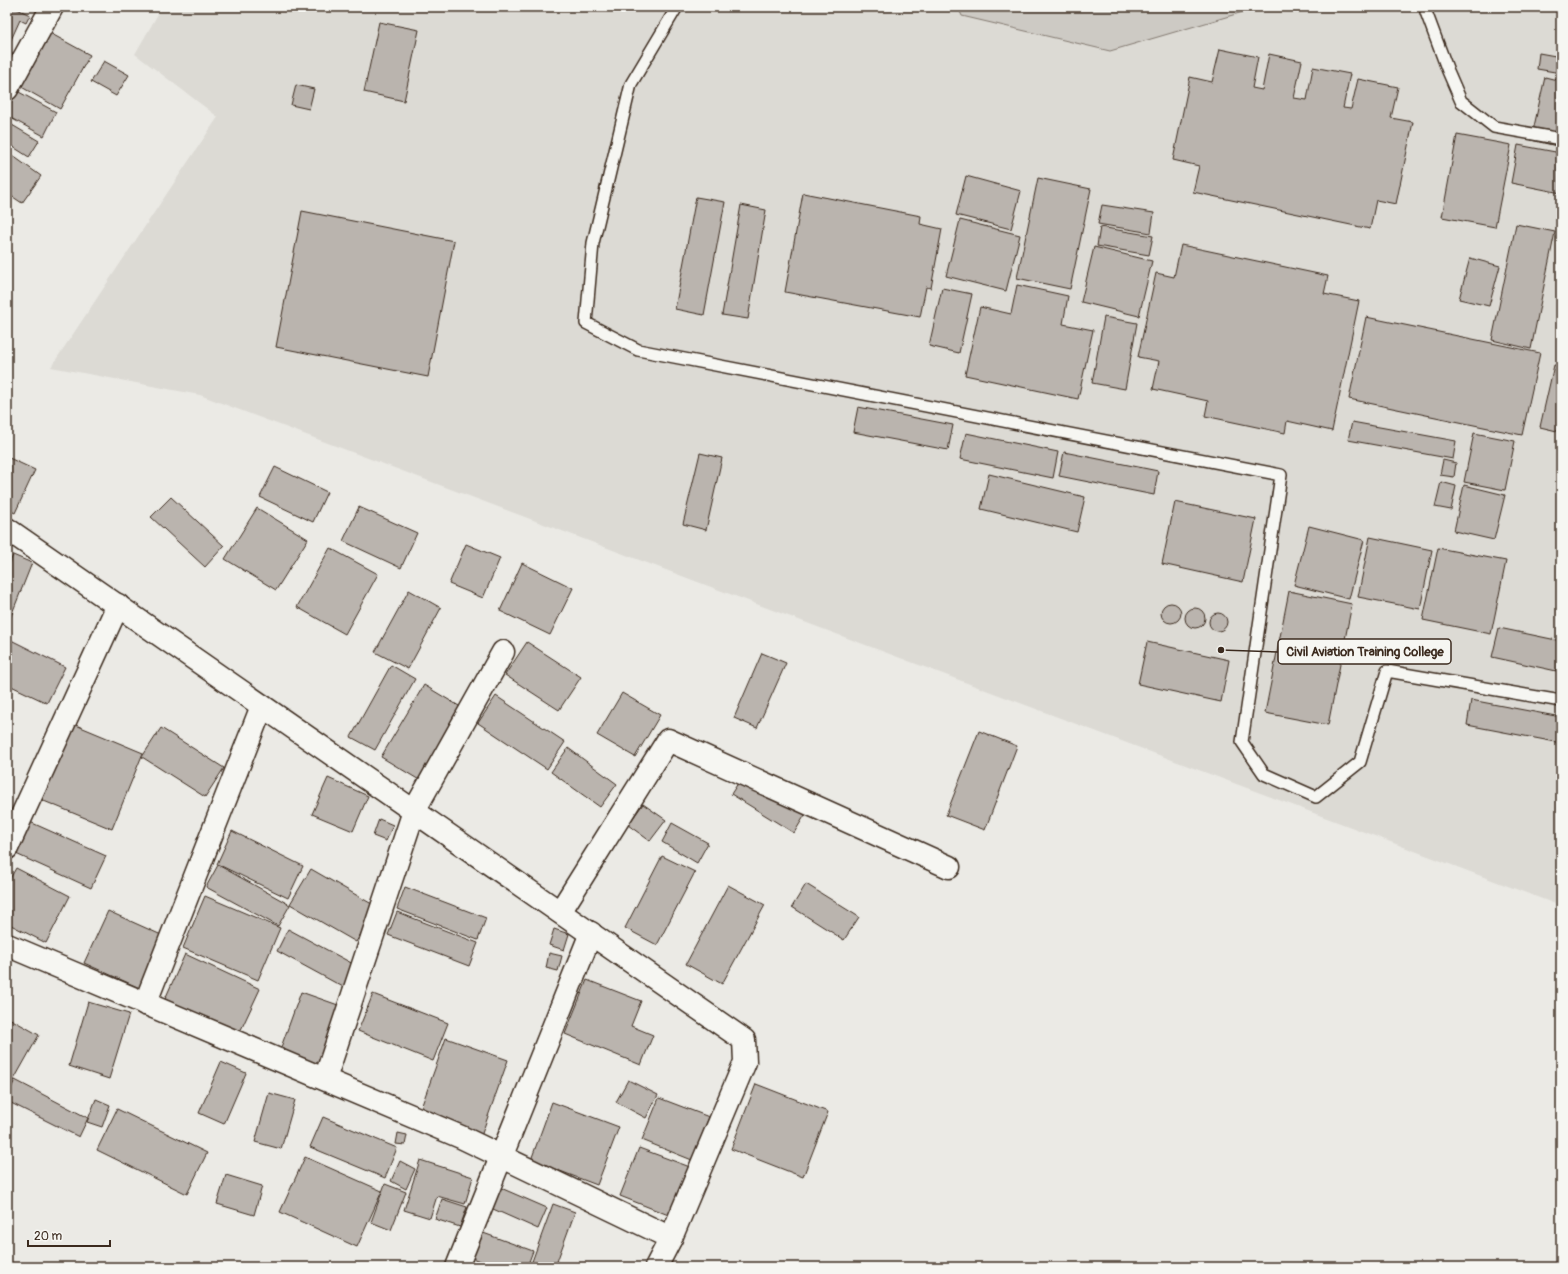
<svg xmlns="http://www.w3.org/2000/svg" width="1568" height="1274" font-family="Pangolin,sans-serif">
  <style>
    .built { fill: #dcdad4 }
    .green { fill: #cdcac4; stroke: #847a71 }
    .building { fill: #bab4ae; stroke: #3b2a1e }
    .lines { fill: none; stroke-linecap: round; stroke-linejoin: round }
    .service-casing { stroke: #3b2a1e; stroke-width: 14 }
    .minor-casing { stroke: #3b2a1e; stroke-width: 25 }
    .service { stroke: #f6f6f2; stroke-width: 11 }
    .minor { stroke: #f6f6f2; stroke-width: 22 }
    .leader { fill: none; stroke: #3b2a1e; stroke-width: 1.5 }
    .callout-dot { fill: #3b2a1e; stroke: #f6f6f2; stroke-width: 1.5 }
    .callout { fill: #f6f6f2; stroke: #3b2a1e; stroke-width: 1.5 }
    .callout-label { font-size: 13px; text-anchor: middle; font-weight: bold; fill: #3b2a1e }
  </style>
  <rect width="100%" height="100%" fill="#ebeae5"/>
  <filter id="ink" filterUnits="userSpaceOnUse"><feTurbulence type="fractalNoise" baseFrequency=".025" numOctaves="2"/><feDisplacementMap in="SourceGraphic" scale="8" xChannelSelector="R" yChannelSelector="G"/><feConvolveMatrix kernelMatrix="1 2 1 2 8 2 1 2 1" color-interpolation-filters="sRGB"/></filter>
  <g filter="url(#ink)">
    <path class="built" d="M162,7h1399v899l-1361,-511 -149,-28 167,-250 -83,-63z"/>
    <path class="green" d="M958,7h302l-150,44 -148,-35z"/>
    <g class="building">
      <path d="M10,7h3l17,8 -4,8 -6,-3 -10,22 -3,-1v-28z"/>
      <path d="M379,22l40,8 -15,71 -40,-9z"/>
      <path d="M48,32l42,23 -30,54 -42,-24z"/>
      <path d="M1220,49l38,8 -6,31 10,2 7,-36 33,7 -8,37 13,2 6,-33 37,7 -7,34 8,1 7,-30 40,8 -7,31 22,4 -17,82 -20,-4 -6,29 -177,-37 6,-26 -26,-6 17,-83 22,5z"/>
      <path d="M1539,53l22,4v16l-24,-4z"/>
      <path d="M104,61l25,14 -13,21 -25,-14z"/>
      <path d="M1545,77l16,4v66l-30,-7z"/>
      <path d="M296,85l18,4 -5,20 -18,-4z"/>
      <path d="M17,91l39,21 -12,24 -37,-20v-6z"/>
      <path d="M7,122l32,19 -10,16 -22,-14z"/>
      <path d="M1457,135l54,10 -16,82 -53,-10z"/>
      <path d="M1518,145l43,8v40l-50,-10z"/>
      <path d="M13,156l28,20 -19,27 -15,-10v-28z"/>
      <path d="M966,176l55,15 -10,38 -55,-14z"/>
      <path d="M1038,178l53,11 -21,100 -53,-11z"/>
      <path d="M803,193l118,23 -1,8 22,5 -11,59 -5,-1 -6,30 -135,-25z"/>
      <path d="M696,197l29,5 -21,113 -29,-6z"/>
      <path d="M1560,200l1,1v18l-4,-1z"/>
      <path d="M741,205l25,5 -18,109 -26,-4z"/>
      <path d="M1102,205l52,8 -3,20 -53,-9z"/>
      <path d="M302,211l152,30 -26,136 -152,-30z"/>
      <path d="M960,220l60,15 -14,56 -60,-15z"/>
      <path d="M1516,224l39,8 -24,117 -39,-9z"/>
      <path d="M1100,227l53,9 -4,19 -52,-9z"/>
      <path d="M1181,245l147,31 -4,18 35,7 -27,130 -45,-10 -2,12 -80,-17 3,-15 -55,-12 6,-28 -21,-4 18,-84 18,4z"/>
      <path d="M1094,247l58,14 -13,55 -58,-14z"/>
      <path d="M1470,258l30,8 -11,40 -30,-7z"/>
      <path d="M1017,285l51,11 -5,28 30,6 -15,69 -113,-24 15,-68 31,7z"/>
      <path d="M942,288l30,6 -13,59 -30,-7z"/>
      <path d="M1104,317l33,6 -12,66 -33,-6z"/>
      <path d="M1366,317l174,36 -18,82 -173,-36z"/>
      <path d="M1554,365l7,1v66l-21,-5z"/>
      <path d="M858,407l95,18 -5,25 -95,-18z"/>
      <path d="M1352,422l104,19 -3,18 -105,-19z"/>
      <path d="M966,433l92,19 -5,26 -93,-19z"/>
      <path d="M1474,433l41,8 -10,49 -41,-8z"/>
      <path d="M1064,452l94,19 -4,24 -95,-19z"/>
      <path d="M700,453l22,5 -16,72 -23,-6z"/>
      <path d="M7,457l28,13 -20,43 -8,-4z"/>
      <path d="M1443,460l13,3 -2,14 -14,-2z"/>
      <path d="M275,467l52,25 -14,30 -53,-25z"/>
      <path d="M989,474l96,23 -8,35 -96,-23z"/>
      <path d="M1441,482l15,4 -5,24 -16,-3z"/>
      <path d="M1464,485l41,10 -11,45 -40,-9z"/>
      <path d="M171,497l53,49 -19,21 -54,-50z"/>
      <path d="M1175,502l81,17 -13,63 -81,-18z"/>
      <path d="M359,507l58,26 -16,35 -58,-27z"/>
      <path d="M257,508l51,31 -32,51 -51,-31z"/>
      <path d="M1309,526l55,14 -15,59 -55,-14z"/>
      <path d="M1370,537l62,13 -12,59 -62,-12z"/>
      <path d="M466,544l34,14 -17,40 -34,-14z"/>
      <path d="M330,548l48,26 -33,60 -48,-27z"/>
      <path d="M1438,548l68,13 -15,73 -68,-14z"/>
      <path d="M13,555l19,8 -25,63v-56z"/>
      <path d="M522,563l51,25 -23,47 -50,-24z"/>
      <path d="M409,590l32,18 -33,61 -33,-17z"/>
      <path d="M1289,591l63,13 -24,121 -63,-12z"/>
      <circle cx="1171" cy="613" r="10"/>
      <circle cx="1195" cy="618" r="10"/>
      <circle cx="1218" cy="622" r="9"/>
      <path d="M1499,628l62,13v31l-69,-15z"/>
      <path d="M7,638l58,29 -18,36 -40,-19z"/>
      <path d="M527,642l54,35 -22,33 -54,-35z"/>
      <path d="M1147,642l82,18 -8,42 -83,-18z"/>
      <path d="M762,653l24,10 -29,65 -23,-10z"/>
      <path d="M391,665l24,14 -40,71 -24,-13z"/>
      <path d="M424,685l40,24 -43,72 -40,-24z"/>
      <path d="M622,693l38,22 -25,42 -38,-22z"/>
      <path d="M496,696l69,46 -18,27 -69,-46z"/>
      <path d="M1471,700l90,17v26l-94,-18z"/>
      <path d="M71,723l72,30 -31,76 -73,-30z"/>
      <path d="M161,728l63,40 -19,29 -63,-40z"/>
      <path d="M979,731l38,15 -32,84 -39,-15z"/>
      <path d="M568,748l49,36 -17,23 -49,-35z"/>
      <path d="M746,771l62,39 -14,23 -63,-39z"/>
      <path d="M328,778l40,18 -15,35 -41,-17z"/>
      <path d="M643,804l23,16 -16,21 -22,-16z"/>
      <path d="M379,819l14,6 -7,16 -13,-5z"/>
      <path d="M30,822l76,34 -15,32 -75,-34z"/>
      <path d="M672,823l36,20 -11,20 -35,-21z"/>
      <path d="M232,831l71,35 -15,32 -71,-34z"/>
      <path d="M662,856l33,16 -38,73 -32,-17z"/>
      <path d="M218,865l72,40 -12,21 -72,-39z"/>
      <path d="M16,868l54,28 -24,47 -39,-20v-39z"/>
      <path d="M311,869l66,38 -21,35 -66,-38z"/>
      <path d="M806,884l53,33 -15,23 -52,-33z"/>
      <path d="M728,885l37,20 -43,79 -36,-20z"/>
      <path d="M405,887l81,31 -8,22 -81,-31z"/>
      <path d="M205,896l75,32 -22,52 -75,-32z"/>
      <path d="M108,911l60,27 -24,52 -60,-27z"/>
      <path d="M397,912l81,31 -9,23 -81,-31z"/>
      <path d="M288,929l69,37 -12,22 -68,-37z"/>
      <path d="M554,929l15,5 -5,16 -15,-5z"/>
      <path d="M549,953l13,3 -4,15 -12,-3z"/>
      <path d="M185,954l75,35 -21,45 -74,-35z"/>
      <path d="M587,980l54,21 -10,25 22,9 -12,30 -76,-31z"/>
      <path d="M301,992l40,14 -21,59 -40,-15z"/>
      <path d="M373,994l75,29 -15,38 -75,-30z"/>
      <path d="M88,1002l41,12 -20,65 -40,-13z"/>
      <path d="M7,1017l32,18 -32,57z"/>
      <path d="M446,1038l62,22 -28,79 -62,-23z"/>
      <path d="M221,1062l25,11 -22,51 -25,-11z"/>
      <path d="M15,1080l73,38 -9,19 -72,-36v-4z"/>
      <path d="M628,1080l30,15 -12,23 -30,-16z"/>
      <path d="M756,1084l72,28 -25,65 -72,-28z"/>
      <path d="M269,1093l26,7 -14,49 -26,-7z"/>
      <path d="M659,1098l50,19 -17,43 -50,-20z"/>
      <path d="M96,1099l14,6 -8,22 -15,-5z"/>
      <path d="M552,1102l67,25 -22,58 -66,-25z"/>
      <path d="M117,1109l90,44 -20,41 -90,-44z"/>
      <path d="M323,1117l74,31 -12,30 -75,-31z"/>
      <path d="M398,1133l9,2 -2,10 -9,-1z"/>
      <path d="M639,1148l51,19 -19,49 -51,-20z"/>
      <path d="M305,1157l77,34 -25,56 -77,-35z"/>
      <path d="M420,1160l53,17 -8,27 -28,-8 -7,22 -26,-8z"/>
      <path d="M400,1161l15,8 -9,20 -15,-8z"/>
      <path d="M226,1175l36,11 -8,29 -37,-11z"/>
      <path d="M385,1184l21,8 -15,38 -20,-8z"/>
      <path d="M494,1185l53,23 -9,21 -54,-24z"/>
      <path d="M442,1199l25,8 -7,20 -25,-8z"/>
      <path d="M553,1204l22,8 -20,55h-25z"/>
      <path d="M475,1230l58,21 -6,16h-30l-31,-11z"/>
    </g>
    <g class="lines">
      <g class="service-casing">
        <g id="service">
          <path d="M677,7l-46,77 -38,159 -7,80 52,27 643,125 -39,267 22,32 52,23 44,-35 27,-91 174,30"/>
          <path d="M1428,7l-2,5 22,59 13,30 33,26 67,12"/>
        </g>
      </g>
      <g class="minor-casing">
        <g id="minor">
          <path d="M7,89l45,-82"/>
          <path d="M7,529l737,511 1,22 -74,176 -15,29"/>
          <path d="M7,848l111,-243"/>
          <path d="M560,912l108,-172 281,127"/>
          <path d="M7,945l454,192 210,101"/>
          <path d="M145,1004l117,-298"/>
          <path d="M325,1079l89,-268 89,-159"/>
          <path d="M457,1267l134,-334"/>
        </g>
      </g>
      <use href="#service" class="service"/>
      <use href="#minor" class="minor"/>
    </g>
  </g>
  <path class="leader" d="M1221 650L1278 652"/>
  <circle class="callout-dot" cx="1221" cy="650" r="4"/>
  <rect class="callout" x="1278" y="639" width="173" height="25" rx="4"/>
  <g class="callout-label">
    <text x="1365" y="656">Civil Aviation Training College</text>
  </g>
  <rect width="1568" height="1274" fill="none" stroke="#f6f6f2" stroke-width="24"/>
  <rect x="12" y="12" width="1544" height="1250" fill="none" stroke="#3b2a1e" stroke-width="1.5" filter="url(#ink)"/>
  <path d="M28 1240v6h82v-6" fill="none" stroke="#3b2a1e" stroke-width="2"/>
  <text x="34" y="1240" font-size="12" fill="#3b2a1e" stroke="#f6f6f2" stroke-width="3" paint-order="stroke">20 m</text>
</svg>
